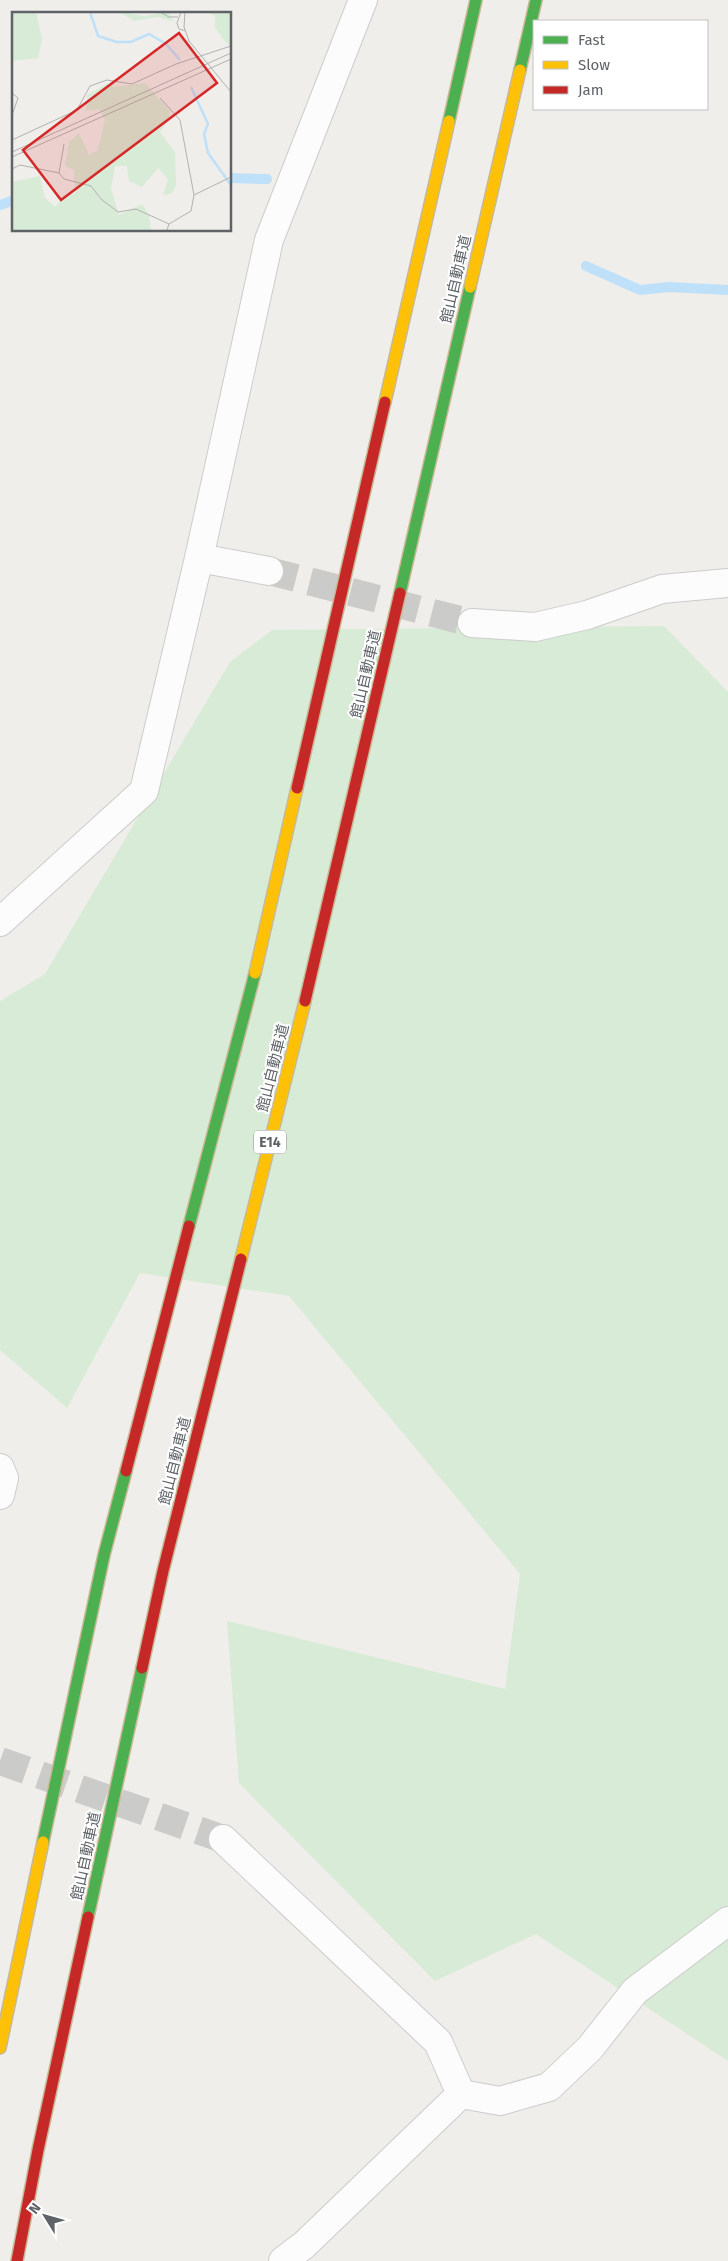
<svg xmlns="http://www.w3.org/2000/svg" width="728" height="2261" font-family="'Fira Sans','Noto Sans JP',sans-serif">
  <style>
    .green { fill: #d8ebd6 }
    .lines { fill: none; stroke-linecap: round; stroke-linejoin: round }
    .stream { stroke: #bfe0f9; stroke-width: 10 }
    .street-tunnel { stroke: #cbcbca; stroke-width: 28; stroke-dasharray: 28 14; stroke-linecap: butt }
    .street-casing { stroke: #cbcccc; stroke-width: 30 }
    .fast-casing { stroke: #c8b996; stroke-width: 14 }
    .slow-casing { stroke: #c8b996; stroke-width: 14 }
    .jam-casing { stroke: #c8b996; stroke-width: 14 }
    .street { stroke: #fdfcfc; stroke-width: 28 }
    .fast { stroke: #4caf50; stroke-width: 11 }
    .slow { stroke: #ffc107; stroke-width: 11 }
    .jam { stroke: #c62828; stroke-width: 11 }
    .labels { text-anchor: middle; stroke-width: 4; stroke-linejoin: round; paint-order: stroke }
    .shield { fill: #fff; stroke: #8f9295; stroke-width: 1 }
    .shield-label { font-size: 14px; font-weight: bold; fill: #5f6368 }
    .street-label { font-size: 15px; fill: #5f6368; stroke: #fff }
    .inset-river { fill: none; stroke: #bfe0f9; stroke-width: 2.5 }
    .inset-road { fill: none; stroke: #b1b2b2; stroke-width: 1 }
    .view { fill: #d62828; fill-opacity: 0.15; stroke: #d62828; stroke-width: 2.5 }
    .inset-edge { fill: none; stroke: #5f6368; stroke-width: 2.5 }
  </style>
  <rect width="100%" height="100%" fill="#efeeea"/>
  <path class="green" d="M664,626l64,66v1369l-192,-127 -101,47 -196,-198 -12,-162 278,68 15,-115 -231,-278 -149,-23 -73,135 -67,-58v-349l45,-27 185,-312 42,-32z"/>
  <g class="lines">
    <g class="stream">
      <path d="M230,178l37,1"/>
      <path d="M0,205l14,-5"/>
      <path d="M586,266l54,24 29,-3 59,3"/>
    </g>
    <g class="street-tunnel">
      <path d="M269,571l203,52"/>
      <path d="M0,1761l223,78"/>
    </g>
    <g class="street-casing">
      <g id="street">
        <path d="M199,558l70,13"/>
        <path d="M472,623l63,4 52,-12 75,-26 66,-6"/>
        <path d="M0,922l144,-131 55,-233 70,-318 94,-240"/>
        <path d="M0,1468l4,10 -4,17"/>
        <path d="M223,1839l215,203 23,52"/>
        <path d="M461,2094l39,7 49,-14 41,-39 45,-57 93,-70"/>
        <path d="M283,2261l21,-16 157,-151"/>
      </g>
    </g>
    <g class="fast-casing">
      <g id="fast">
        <path d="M520,70l16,-70"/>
        <path d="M449,121l27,-121"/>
        <path d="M400,593l70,-306"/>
        <path d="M189,1226l66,-253"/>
        <path d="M43,1842l61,-287 22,-84"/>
        <path d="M88,1917l54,-249"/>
      </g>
    </g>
    <g class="slow-casing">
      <g id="slow">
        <path d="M470,287l50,-217"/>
        <path d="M385,402l64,-281"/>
        <path d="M255,973l42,-185"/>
        <path d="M241,1259l64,-258"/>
        <path d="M0,2048l43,-206"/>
      </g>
    </g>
    <g class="jam-casing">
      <g id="jam">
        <path d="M297,788l88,-386"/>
        <path d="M305,1001l95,-408"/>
        <path d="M126,1471l63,-245"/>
        <path d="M142,1668l21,-97 78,-312"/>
        <path d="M17,2261l21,-111 50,-233"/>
      </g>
    </g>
    <use href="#street" class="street"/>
    <use href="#fast" class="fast"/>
    <use href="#slow" class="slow"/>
    <use href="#jam" class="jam"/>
  </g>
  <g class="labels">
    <rect class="shield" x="254" y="1130.5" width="32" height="23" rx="4"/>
    <g class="shield-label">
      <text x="270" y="1147">E14</text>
    </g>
    <g class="street-label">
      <text transform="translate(456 279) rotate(-77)" y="5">館山自動車道</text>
      <text transform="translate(366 674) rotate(-77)" y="5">館山自動車道</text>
      <text transform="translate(273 1068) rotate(-76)" y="5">館山自動車道</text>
      <text transform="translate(175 1461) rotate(-76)" y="5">館山自動車道</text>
      <text transform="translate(86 1856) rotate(-78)" y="5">館山自動車道</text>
    </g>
  </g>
  <g transform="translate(12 12)">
    <rect width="219" height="219" fill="#efeeea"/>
    <path d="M0,0h24l6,27 -4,19 -26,3zM108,0l24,4 26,-4 2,9 -14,-4 -24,4zM195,0h24v32l-3,1 -13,-17v-12zM133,71l25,28 -1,8 -9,13 15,20 1,33 -4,8 -9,3 5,-17 -10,-11 -16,19 -13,-6 -2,-15h-12l-4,23 8,26 23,-11 7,11 2,15h-139v-48l28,-6 5,22 10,9 8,-9 12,-5 -1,-23 -9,-4 4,-24 10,-9 10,22 9,-5 7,-30 -6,-11 -13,2 1,-16 20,-11 7,3z" fill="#d8ebd6"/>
    <path class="inset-river" d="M78,0l8,24 19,6h14l18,-8 17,10 14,16M179,75l17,37 -4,10 4,19 23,32"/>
    <path class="inset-road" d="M148,0l9,5h9M169,0l-4,11 2,6 7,2M173,0l-1,15 5,14 42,51M0,81l6,5 -6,17M148,86l20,22 14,75 -3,16 -22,13 -2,6M0,128l65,-30 13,-24 17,-6 25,4 44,-20 55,-18M0,140l219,-99M0,145l219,-98M0,157l8,-4 39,8 5,6 27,7 10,13 17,13 18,-3 33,15M47,161l5,-29M182,183l37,-18"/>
    <path class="view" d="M167,21l38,50 -156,117 -38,-50z"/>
    <rect width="219" height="219" class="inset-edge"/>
  </g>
  <rect x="533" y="20" width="175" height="90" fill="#ffffff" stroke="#bfc1c3"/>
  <rect x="543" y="36" width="25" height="8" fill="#4caf50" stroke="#bfc1c3"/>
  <text x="578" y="45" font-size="15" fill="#5f6368">Fast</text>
  <rect x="543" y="61" width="25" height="8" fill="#ffc107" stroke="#bfc1c3"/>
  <text x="578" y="70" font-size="15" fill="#5f6368">Slow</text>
  <rect x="543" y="86" width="25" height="8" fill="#c62828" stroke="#bfc1c3"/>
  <text x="578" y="95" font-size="15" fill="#5f6368">Jam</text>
  <g transform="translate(45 2216) rotate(307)" stroke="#ffffff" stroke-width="4" paint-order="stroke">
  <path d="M0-4L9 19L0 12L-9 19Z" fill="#5f6368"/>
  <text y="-8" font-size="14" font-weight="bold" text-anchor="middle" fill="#5f6368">N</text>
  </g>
</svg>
